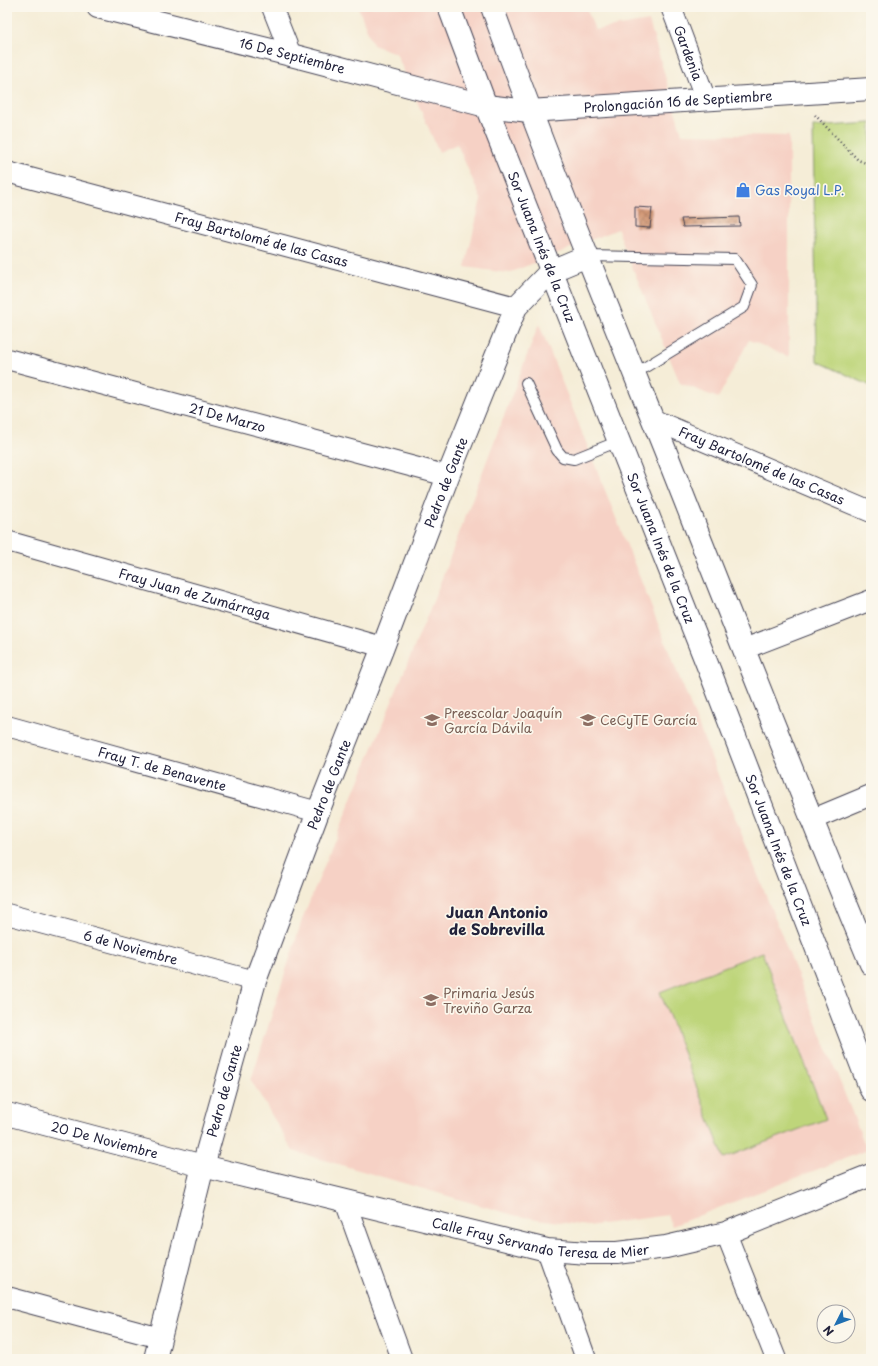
<svg xmlns="http://www.w3.org/2000/svg" width="878" height="1366" font-family="'Playpen Sans',sans-serif">
  <style>
    .built { fill: #f6d1c5 }
    .grass { fill: #bed57a; stroke: #707c5a }
    .building { fill: url(#building-cross-hatch) }
    .lines { fill: none; stroke-linecap: round; stroke-linejoin: round }
    .lane-casing { stroke: #424052; stroke-width: 12 }
    .street-casing { stroke: #424052; stroke-width: 22 }
    .secondary-casing { stroke: #424052; stroke-width: 24 }
    .path { stroke: #424052; stroke-width: 2.5; stroke-dasharray: 1 3; stroke-linecap: butt }
    .lane { stroke: #fff; stroke-width: 10 }
    .street { stroke: #fff; stroke-width: 20 }
    .secondary { stroke: #fff; stroke-width: 22 }
    .labels { text-anchor: middle; stroke-width: 3.5; stroke-linejoin: round; paint-order: stroke }
    .street-label { font-size: 13px; fill: #22223b; stroke: #fbf7ec }
    .shop-label { font-size: 13px; fill: #366cbe; stroke: #fbf7ec; text-anchor: start }
    .education-label { font-size: 13px; fill: #785e54; stroke: #fbf7ec; text-anchor: start }
    .quarter-label { font-size: 15px; font-weight: bold; fill: #22223b; stroke: #fbf7ec }
  </style>
  <defs>
    <pattern id="building-cross-hatch" width="8" height="8" patternUnits="userSpaceOnUse"><rect width="8" height="8" fill="#d29876"/><path d="M0 0l8 8M0 8l8-8" fill="none" stroke="#aa7c62"/></pattern>
  </defs>
  <rect width="100%" height="100%" fill="#fbf7ec"/>
  <filter id="ink" filterUnits="userSpaceOnUse"><feTurbulence type="fractalNoise" baseFrequency=".025" numOctaves="2"/><feDisplacementMap in="SourceGraphic" scale="8" xChannelSelector="R" yChannelSelector="G"/><feConvolveMatrix kernelMatrix="1 2 1 2 8 2 1 2 1" color-interpolation-filters="sRGB"/></filter>
  <filter id="wash" filterUnits="userSpaceOnUse"><feTurbulence type="fractalNoise" baseFrequency=".012" numOctaves="4" result="noise"/><feDisplacementMap in="SourceGraphic" scale="16" xChannelSelector="R" yChannelSelector="G"/><feGaussianBlur stdDeviation="0.9" result="paint"/><feColorMatrix in="noise" values="0 0 0 0 0 0 0 0 0 0 0 0 0 0 0 0 0 1.4 0 .05"/><feComposite in="paint" operator="in"/></filter>
  <g filter="url(#wash)">
    <rect width="100%" height="100%" fill="#f5edd7"/>
    <g class="built">
      <path d="M358,7h228l9,23 54,-9 33,113 107,2v221l-40,-17 -31,58 -38,-15 -56,-136 -6,-18 -109,44 -44,-6 16,-68 -24,-55 -18,8 -43,-99 -23,-8z"/>
      <path d="M539,324l328,826 -195,76 -4,-11 -80,11 -71,-10 -224,-65 -42,-71 51,-160 132,-321z"/>
    </g>
    <g class="grass">
      <path d="M871,123v263l-54,-25 -4,-234z"/>
      <path d="M762,952l64,167 -102,39 -64,-166z"/>
    </g>
    <g id="blocks">
      <g class="building">
        <path d="M635,207l17,1 -2,20 -15,-1z"/>
        <path d="M739,217l1,9 -57,1 -2,-8z"/>
      </g>
    </g>
  </g>
  <g filter="url(#ink)">
    <use href="#blocks" fill-opacity="0" stroke="#424052" stroke-width="1"/>
    <g class="lines">
      <g class="lane-casing">
        <g id="lane">
          <path d="M587,256l148,3 17,26 -8,22 -110,67"/>
          <path d="M526,383l31,67 6,7 11,2 45,-18"/>
        </g>
      </g>
      <g class="street-casing">
        <g id="street">
          <path d="M272,7l19,48"/>
          <path id="s1" d="M671,7l35,93"/>
          <path id="s2" d="M7,172l509,135"/>
          <path id="s3" d="M7,359l441,117"/>
          <path id="s4" d="M652,419l219,93"/>
          <path id="s5" d="M7,541l376,106"/>
          <path d="M744,649l127,-49"/>
          <path id="s6" d="M7,726l311,86"/>
          <path d="M811,820l60,-25"/>
          <path id="s7" d="M7,914l248,67"/>
          <path d="M345,1201l57,158"/>
          <path d="M726,1233l50,126"/>
          <path d="M547,1250l39,109"/>
          <path d="M7,1297l153,41"/>
        </g>
      </g>
      <g class="secondary-casing">
        <g id="secondary">
          <path id="s8" d="M98,7l193,48 195,51 43,5 342,-22"/>
          <path id="s9" d="M449,7l37,99 225,568 160,416"/>
          <path d="M492,7c54,149 114,296 173,443 68,172 135,343 206,514"/>
          <path id="s10" d="M7,1114l196,52 344,84 41,3h29l49,-6 60,-14 145,-58"/>
          <path id="s11" d="M155,1359l48,-193 52,-185 63,-169 65,-165 65,-171 68,-169 35,-36 36,-15"/>
        </g>
      </g>
      <path class="path" d="M815,115l43,45 13,5"/>
      <use href="#lane" class="lane"/>
      <use href="#street" class="street"/>
      <use href="#secondary" class="secondary"/>
    </g>
  </g>
  <defs>
    <g id="shop-bare" transform="scale(1.2)"><path d="M-5-2.5h2.3a2.7 3.5 0 0 1 5.4 0H5L5.5 6h-11ZM-1.5-2.5h3a1.5 2.3 0 0 0-3 0Z" fill="#3f7fe0" stroke="#fbf7ec" stroke-width="2.5" paint-order="stroke"/></g>
    <g id="school-bare" transform="scale(1.2)"><path d="M0-5L7-2L0 1L-7-2ZM-4 1L0 2.5L4 1V4Q0 6-4 4Z" fill="#8d6e63" stroke="#fbf7ec" stroke-width="2.5" paint-order="stroke"/></g>
    <g id="university-bare" transform="scale(1.2)"><path d="M0-5L7-2L0 1L-7-2ZM-4 1L0 2.5L4 1V4Q0 6-4 4Z" fill="#8d6e63" stroke="#fbf7ec" stroke-width="2.5" paint-order="stroke"/></g>
  </defs>
  <g fill-rule="evenodd">
    <use href="#shop-bare" x="743" y="190"/>
    <use href="#school-bare" x="432" y="720"/>
    <use href="#university-bare" x="588" y="720"/>
    <use href="#school-bare" x="431" y="1000"/>
  </g>
  <g class="labels">
    <g class="street-label">
      <text dy="5" stroke="none"><textPath href="#s1" startOffset="49">Gardenia</textPath></text>
      <text dy="5" stroke="none"><textPath href="#s8" startOffset="200">16 De Septiembre</textPath></text>
      <text dy="5" stroke="none"><textPath href="#s8" startOffset="593">Prolongación 16 de Septiembre</textPath></text>
      <text dy="5" stroke="none"><textPath href="#s2" startOffset="263">Fray Bartolomé de las Casas</textPath></text>
      <text dy="5" stroke="none"><textPath href="#s9" startOffset="257">Sor Juana Inés de la Cruz</textPath></text>
      <text dy="5" stroke="none"><textPath href="#s3" startOffset="228">21 De Marzo</textPath></text>
      <text dy="5" stroke="none"><textPath href="#s4" startOffset="119">Fray Bartolomé de las Casas</textPath></text>
      <text dy="5" stroke="none"><textPath href="#s11" startOffset="925">Pedro de Gante</textPath></text>
      <text dy="5" stroke="none"><textPath href="#s9" startOffset="581">Sor Juana Inés de la Cruz</textPath></text>
      <text dy="5" stroke="none"><textPath href="#s5" startOffset="195">Fray Juan de Zumárraga</textPath></text>
      <text dy="5" stroke="none"><textPath href="#s6" startOffset="161">Fray T. de Benavente</textPath></text>
      <text dy="5" stroke="none"><textPath href="#s11" startOffset="601">Pedro de Gante</textPath></text>
      <text dy="5" stroke="none"><textPath href="#s9" startOffset="905">Sor Juana Inés de la Cruz</textPath></text>
      <text dy="5" stroke="none"><textPath href="#s7" startOffset="128">6 de Noviembre</textPath></text>
      <text dy="5" stroke="none"><textPath href="#s11" startOffset="277">Pedro de Gante</textPath></text>
      <text dy="5" stroke="none"><textPath href="#s10" startOffset="101">20 De Noviembre</textPath></text>
      <text dy="5" stroke="none"><textPath href="#s10" startOffset="549">Calle Fray Servando Teresa de Mier</textPath></text>
    </g>
    <g class="shop-label">
      <text x="755" y="195">Gas Royal L.P.</text>
    </g>
    <g class="education-label">
      <text x="444" y="718">Preescolar Joaquín<tspan x="444" dy="15">García Dávila</tspan></text>
      <text x="600" y="725">CeCyTE García</text>
      <text x="443" y="998">Primaria Jesús<tspan x="443" dy="15">Treviño Garza</tspan></text>
    </g>
    <g class="quarter-label">
      <text x="497" y="918">Juan Antonio<tspan x="497" dy="17">de Sobrevilla</tspan></text>
    </g>
  </g>
  <rect width="878" height="1366" fill="none" stroke="#fbf7ec" stroke-width="24"/>
  <g transform="translate(836 1324) rotate(228)"><circle r="19" fill="#fbf7ec" stroke="#a4a2a5"/>
  <path d="M0-3L7 15L0 10L-7 15Z" fill="#1f6fb2"/>
  <text y="-6" font-size="11" font-weight="bold" text-anchor="middle" fill="#22223b">N</text>
  </g>
</svg>
